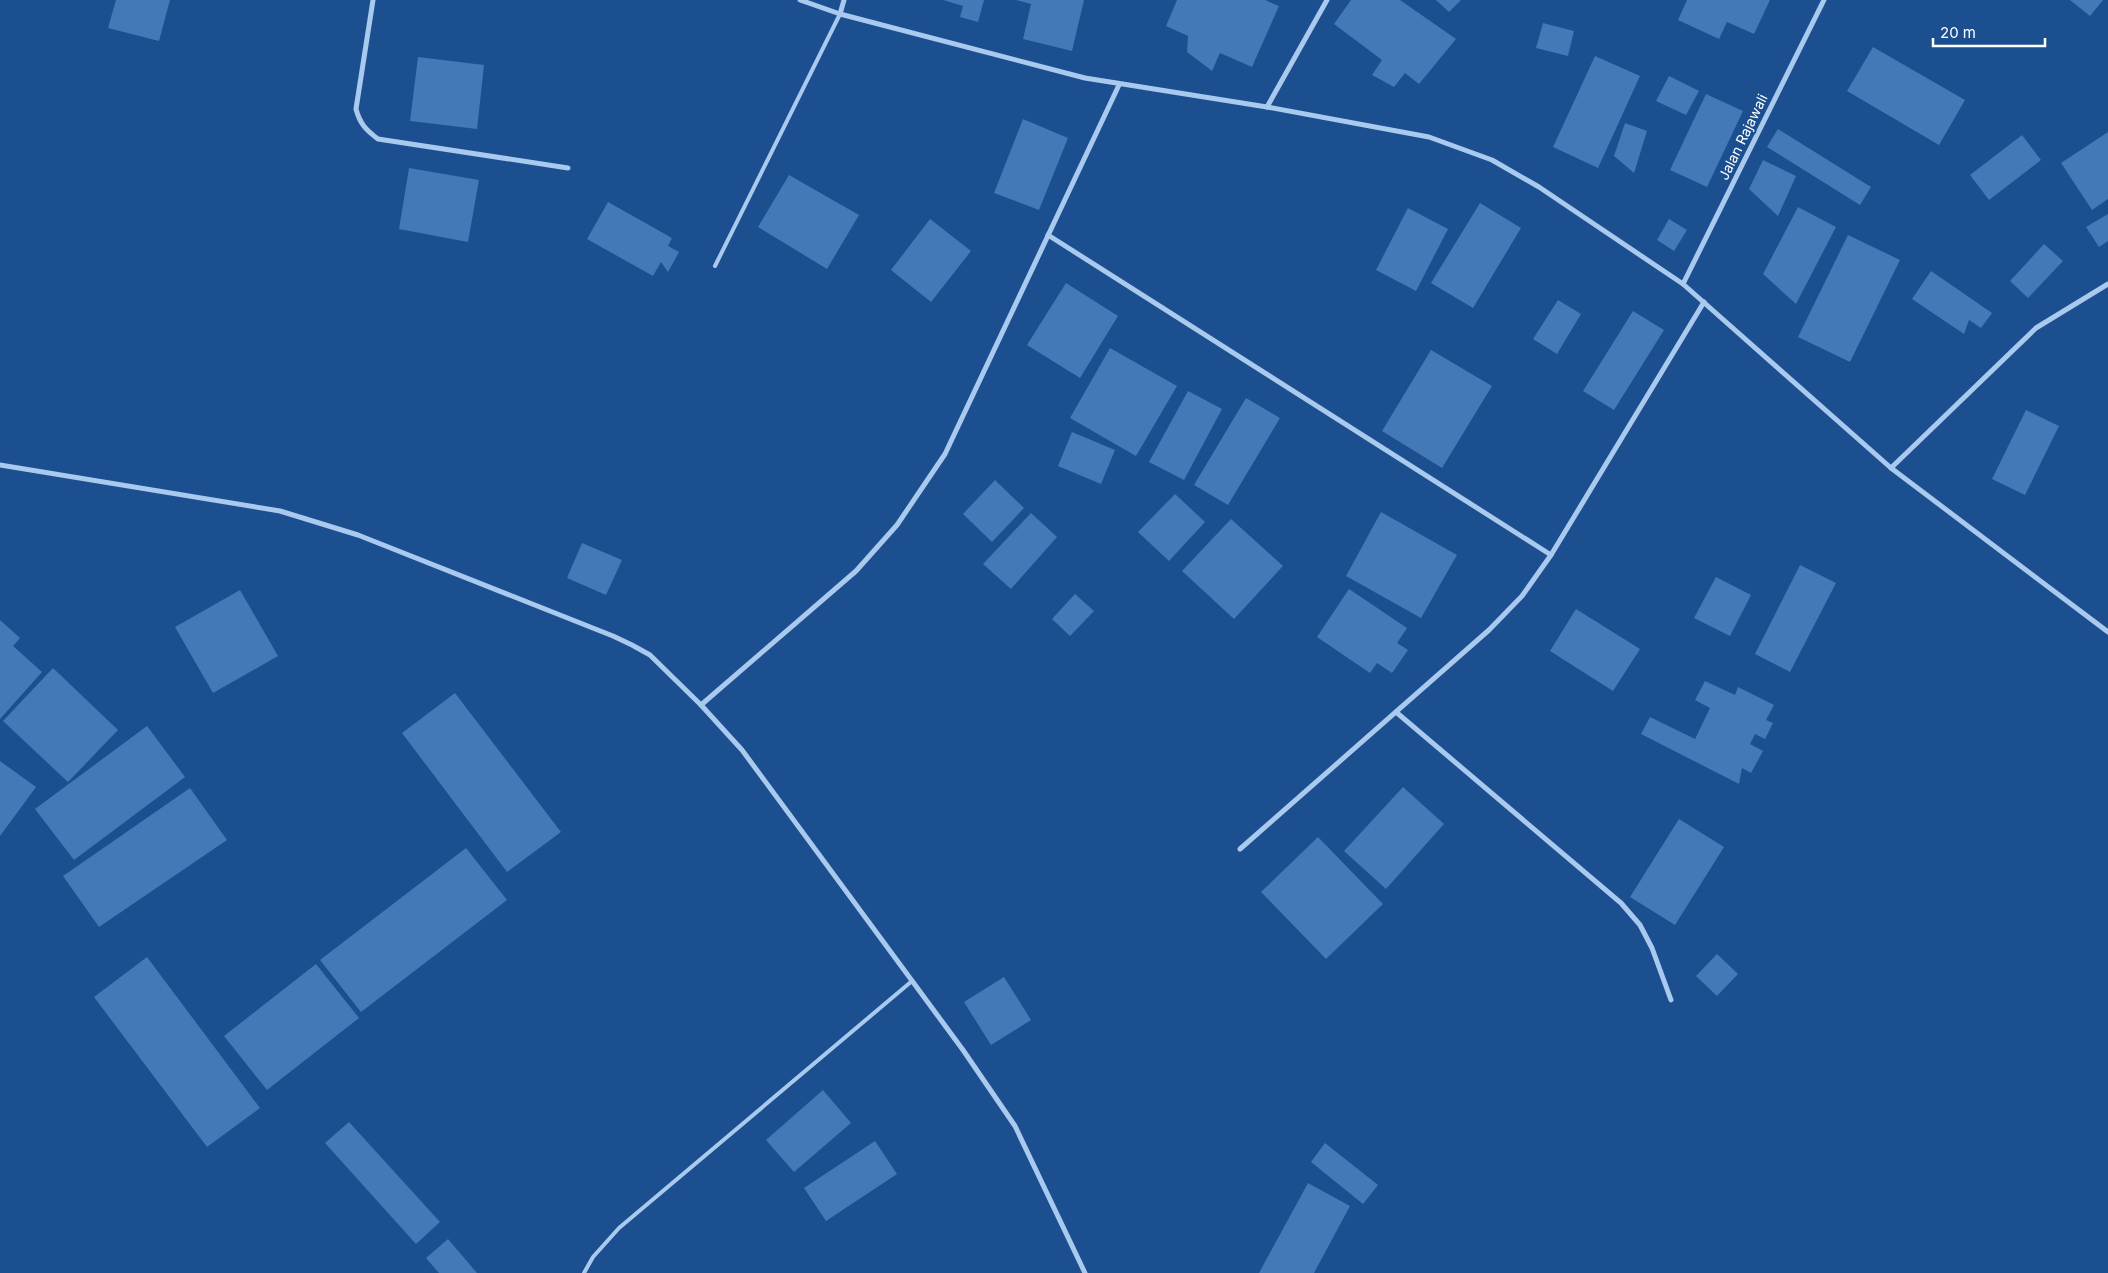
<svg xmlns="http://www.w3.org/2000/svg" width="2108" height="1273" font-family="Inter,sans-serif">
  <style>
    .building { fill: #4478b7 }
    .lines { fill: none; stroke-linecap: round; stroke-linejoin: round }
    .service { stroke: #a9c9ee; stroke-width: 4 }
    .minor { stroke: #a9c9ee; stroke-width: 5 }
    .labels { text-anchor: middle; stroke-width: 4; stroke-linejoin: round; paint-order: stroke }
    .street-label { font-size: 14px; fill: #fff; stroke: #1b4f8f }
  </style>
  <rect width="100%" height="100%" fill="#1b4f8f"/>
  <g class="building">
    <path d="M116,0h54l-11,41 -51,-13z"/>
    <path d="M943,0h41l-6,22 -18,-5 3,-11z"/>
    <path d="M1016,0h68l-12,51 -49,-12 8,-35z"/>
    <path d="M1177,0h88l14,6 -27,61 -32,-14 -8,18 -25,-19 1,-16 -22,-10z"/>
    <path d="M1351,0h49l56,39 -37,45 -14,-11 -11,14 -22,-12 10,-15 -48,-36z"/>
    <path d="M1436,0h25l-12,12z"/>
    <path d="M1687,0h83l-16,34 -27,-12 -8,17 -41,-19z"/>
    <path d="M2070,0h33l-13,16z"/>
    <path d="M1543,23l31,8 -6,25 -32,-8z"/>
    <path d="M1873,47l92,53 -26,45 -92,-54z"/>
    <path d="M1595,56l45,20 -42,92 -45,-21z"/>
    <path d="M418,57l66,8 -7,64 -67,-8z"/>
    <path d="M1669,76l30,15 -13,24 -30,-14z"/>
    <path d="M1706,94l37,17 -36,76 -37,-17z"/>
    <path d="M1023,119l45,19 -29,72 -45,-17z"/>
    <path d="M1625,123l22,8 -13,42 -20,-17z"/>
    <path d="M1778,129l93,58 -11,18 -93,-58z"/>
    <path d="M2108,132v67l-16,11 -31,-47z"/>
    <path d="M2022,135l19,25 -52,40 -19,-25z"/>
    <path d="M1763,160l33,16 -18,40 -29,-27z"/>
    <path d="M409,168l70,12 -11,62 -69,-13z"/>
    <path d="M789,175l70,40 -32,54 -69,-42z"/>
    <path d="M608,202l64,36 -4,8 11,6 -11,20 -7,-10 -8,14 -66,-37z"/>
    <path d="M1480,203l41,25 -48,80 -42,-25z"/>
    <path d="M1798,207l38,20 -40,77 -33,-30z"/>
    <path d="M1408,208l40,21 -32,62 -40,-21z"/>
    <path d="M2108,214v27l-9,6 -13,-20z"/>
    <path d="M930,219l41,32 -40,51 -40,-32z"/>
    <path d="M1669,219l18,11 -13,21 -17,-11z"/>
    <path d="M1848,235l52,25 -50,102 -52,-25z"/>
    <path d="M2044,244l19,17 -35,37 -18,-17z"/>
    <path d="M1931,271l61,42 -11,15 -12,-8 -5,14 -52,-35z"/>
    <path d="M1066,283l52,33 -38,62 -53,-33z"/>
    <path d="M1558,300l23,14 -24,40 -24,-15z"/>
    <path d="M1633,311l31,19 -50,80 -31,-19z"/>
    <path d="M1110,348l67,38 -41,70 -66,-38z"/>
    <path d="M1431,350l61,36 -50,82 -60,-37z"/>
    <path d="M1188,391l34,18 -38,71 -35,-18z"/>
    <path d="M1246,398l34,20 -52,87 -34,-20z"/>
    <path d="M2026,410l33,16 -34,69 -33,-16z"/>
    <path d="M1072,432l43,18 -14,34 -43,-18z"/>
    <path d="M995,480l29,28 -32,34 -29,-28z"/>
    <path d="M1175,494l30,28 -36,39 -31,-29z"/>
    <path d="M1381,512l76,43 -36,63 -75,-42z"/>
    <path d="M1031,513l26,24 -46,52 -28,-25z"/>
    <path d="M1231,519l52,47 -49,53 -52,-48z"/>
    <path d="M582,543l40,17 -16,35 -39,-17z"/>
    <path d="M1800,565l36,18 -46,89 -35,-18z"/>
    <path d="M1716,577l35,18 -21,41 -36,-18z"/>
    <path d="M1349,589l58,39 -10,15 11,7 -16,23 -15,-10 -7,10 -53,-36z"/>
    <path d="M240,590l38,66 -65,37 -38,-66z"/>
    <path d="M1075,594l19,17 -24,25 -18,-17z"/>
    <path d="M1576,609l64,40 -27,42 -63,-40z"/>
    <path d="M0,620l20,18 -7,8 29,26 -42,47z"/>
    <path d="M53,668l65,62 -50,52 -65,-61z"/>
    <path d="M1705,681l30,14 3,-8 36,18 -8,15 7,3 -8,16 -10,-5 -5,10 13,7 -12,22 -9,-5 -3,16 -98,-50 9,-17 45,22 15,-31 -15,-8z"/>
    <path d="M455,693l106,139 -54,40 -105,-139z"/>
    <path d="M147,726l38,51 -111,83 -39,-51z"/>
    <path d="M0,761l36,26 -36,49z"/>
    <path d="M1403,787l41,37 -58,65 -42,-38z"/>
    <path d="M190,788l37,52 -128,87 -36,-51z"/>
    <path d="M1679,819l45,28 -49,78 -45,-28z"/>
    <path d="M1318,837l65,67 -57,55 -65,-67z"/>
    <path d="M466,848l41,52 -146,112 -41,-52z"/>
    <path d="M1717,954l21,20 -21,22 -21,-20z"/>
    <path d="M147,957l113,151 -53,39 -113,-150z"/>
    <path d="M316,964l43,54 -92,72 -43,-54z"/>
    <path d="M1004,977l27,43 -40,25 -27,-43z"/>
    <path d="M823,1090l28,33 -57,49 -28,-32z"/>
    <path d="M349,1122l91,100 -24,22 -91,-101z"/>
    <path d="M875,1141l22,33 -71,47 -22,-33z"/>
    <path d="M1325,1143l53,42 -15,19 -52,-42z"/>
    <path d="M1308,1183l42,23 -36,67h-55z"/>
    <path d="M448,1239l29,34h-38l-13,-15z"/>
  </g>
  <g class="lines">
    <g class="service">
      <path d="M715,266l125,-252"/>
      <path d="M584,1273l9,-16 26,-29 293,-247"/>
    </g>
    <g class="minor">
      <path d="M373,0l-17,109c4,15 10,21 22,30l190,29"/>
      <path d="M800,0l40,14 245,64 182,29 162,30 63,23 47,27 144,97 208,184 217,164"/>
      <path d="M840,14l4,-14"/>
      <path d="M1267,107l60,-107"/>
      <path d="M1048,235l503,320"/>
      <path d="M1683,284l141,-284"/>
      <path d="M0,465l280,46 78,24 255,101 19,9 18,10 51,50 41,45 221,300 52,76 70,147"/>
      <path d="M1891,468l145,-140 72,-44"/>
      <path d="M701,705l155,-134 41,-46 48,-71 174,-369"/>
      <path d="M1396,712l225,191 19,22 12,23 19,52"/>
      <path d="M1240,849l249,-219 33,-34 29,-41 153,-253"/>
    </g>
  </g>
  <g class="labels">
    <g class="street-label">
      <text transform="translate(1743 137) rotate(-64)" y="5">Jalan Rajawali</text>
    </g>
  </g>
  <path d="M1933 38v8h112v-8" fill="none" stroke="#ffffff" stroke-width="2.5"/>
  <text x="1940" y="38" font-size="15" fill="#ffffff" stroke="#1b4f8f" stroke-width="4" paint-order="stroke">20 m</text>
</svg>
